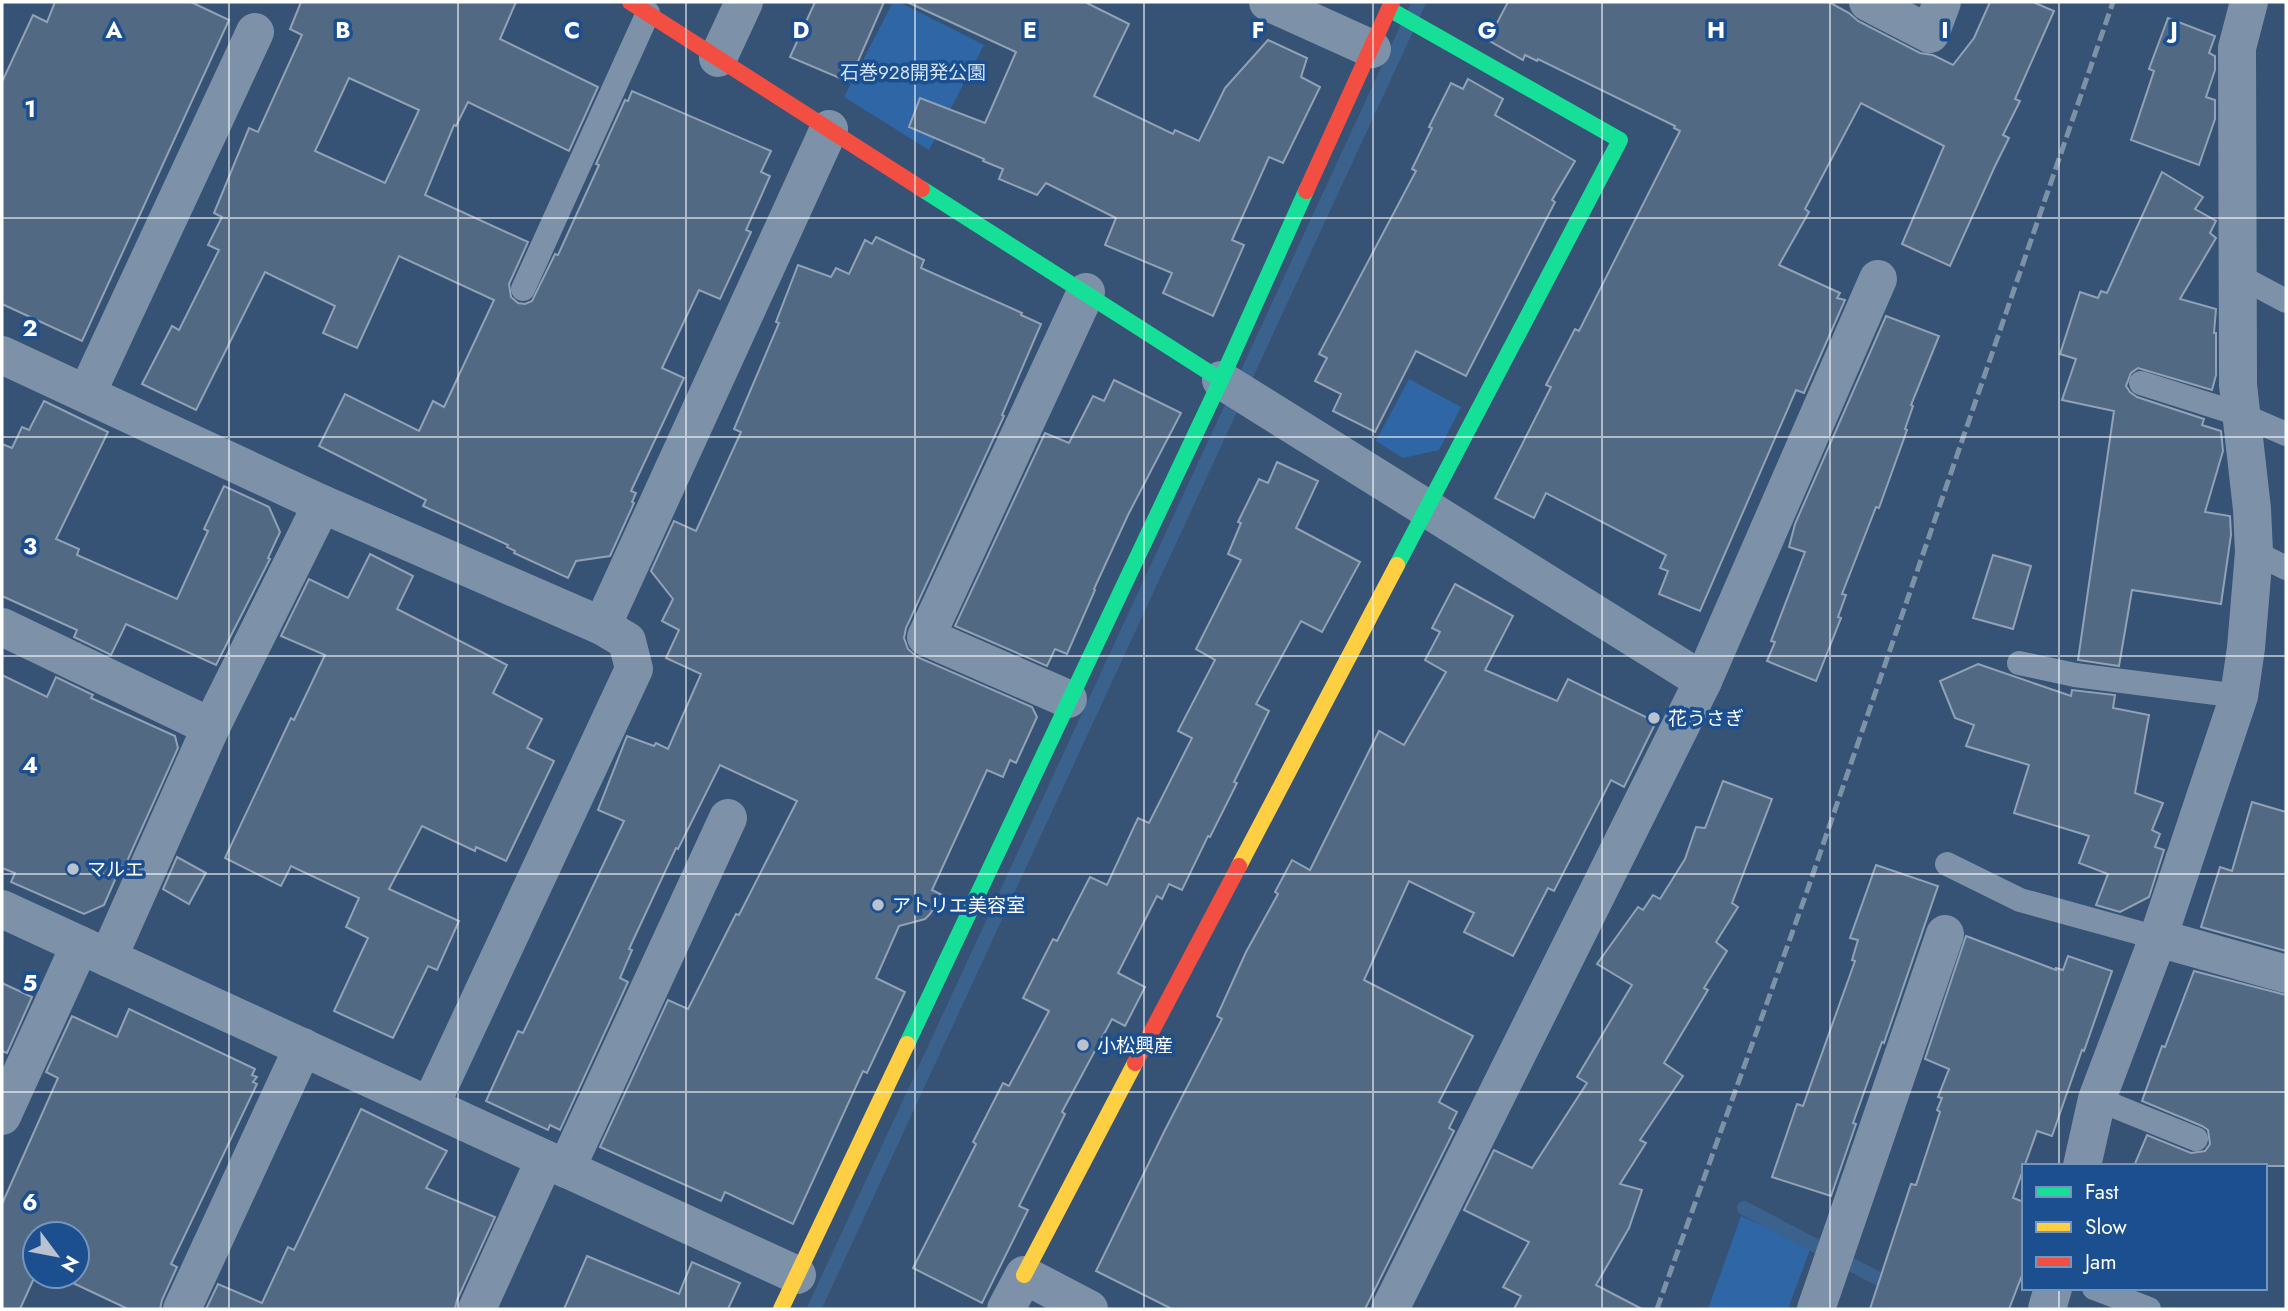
<svg xmlns="http://www.w3.org/2000/svg" width="2288" height="1311" font-family="Jost,'Noto Sans JP',sans-serif">
  <style>
    .green { fill: #2f66a5 }
    .lines { fill: none; stroke-linecap: round; stroke-linejoin: round }
    .stream { stroke: #3b618d; stroke-width: 14 }
    .building { fill: #526984; stroke: #92a2b6; stroke-width: 2; fill-rule: evenodd }
    .lane { stroke: #7d92a8; stroke-width: 24 }
    .street { stroke: #7d92a8; stroke-width: 38 }
    .fast { stroke: #16e098; stroke-width: 16 }
    .slow { stroke: #ffcf43; stroke-width: 16 }
    .jam { stroke: #f24e42; stroke-width: 16 }
    .rail { stroke: #7e92a7; stroke-width: 5; stroke-dasharray: 12 5; stroke-linecap: butt }
    .grid { fill: none; stroke: #fff; stroke-width: 2; stroke-opacity: 0.55 }
    .poi-dot { fill: #b9c2ce; stroke: #1b4f8f; stroke-width: 2.5 }
    .labels { text-anchor: middle; stroke-width: 7; stroke-linejoin: round; paint-order: stroke }
    .park-label { font-size: 19px; fill: #cfe3fa; stroke: #1b4f8f }
    .poi-label { font-size: 19px; fill: #fff; stroke: #1b4f8f; text-anchor: start }
    .grid-label { font-size: 23px; text-anchor: middle; font-weight: bold; fill: #fff; stroke: #1b4f8f; stroke-width: 7; stroke-linejoin: round; paint-order: stroke }
  </style>
  <rect width="100%" height="100%" fill="#365274"/>
  <g class="green">
    <path d="M893,2h6l85,43 -55,105 -85,-53z"/>
    <path d="M1409,379l52,28 -22,43 -36,8 -27,-17z"/>
    <path d="M1741,1216l70,31 -23,62h-80z"/>
  </g>
  <g class="lines">
    <g class="stream">
      <path d="M1744,1208l150,79"/>
      <path d="M814,1309l605,-1307"/>
    </g>
  </g>
  <g class="building">
    <path d="M55,2h136l38,18 -147,321 -80,-37v-222l31,-67 14,7z"/>
    <path d="M301,2h215l-16,37 98,48 -29,64 -101,-49 -12,24 -2,-1 -29,70 103,47 -19,42 2,13 7,6 7,1 7,-3 23,-47 3,1 41,-90 -3,-1 29,-64 3,1 4,-10 139,60 -10,21 9,4 -24,54 5,2 -31,67 -21,-9 -37,78 22,10 -53,113 5,2 -4,9 2,1 -24,53 -34,5 -8,17 -54,-25 1,-2 -8,-4 1,-2 -85,-39 3,-6 -107,-54 26,-52 74,37 14,-30 11,6 50,-107 -95,-44 -42,92 -34,-15 12,-27 -70,-34 -69,138 -54,-26 30,-58 7,4 40,-80 -11,-5 14,-28 -8,-4 35,-85 9,4 44,-97 -12,-6zM349,78l70,32 -34,73 -70,-32z"/>
    <path d="M815,2h69l-35,80 -59,-25z"/>
    <path d="M907,2h178l44,22 -35,72 79,38 2,-4 24,11 26,-53 43,-48 39,18 -6,19 19,10 -37,76 -14,-6 -37,83 12,5 -31,71 -50,-23 9,-20 -67,-28 11,-27 -70,-35 -9,12 -38,-16 4,-10 -20,-8 1,-2 -75,-32 11,-29 65,25 31,-71z"/>
    <path d="M1508,2h321l20,11 9,8 62,32 13,2 20,10 21,-27 16,-36h43l21,9 -39,88 5,2 -17,34 6,3 -14,28 -45,100 -48,-22 42,-98 -83,-43 -56,106 4,3 -30,53 61,28 -3,5 8,2 -41,93 -8,-3 -96,221 -41,-17 9,-23 -8,-3 6,-13 -120,-62 -12,25 -39,-20 56,-111 -5,-2 29,-56 4,2 101,-200 -6,-3 1,-2 -137,-67 -1,2 -12,-6 -2,5 -35,-20z"/>
    <path d="M2168,18l47,18 -6,17 6,3v14l-9,27 9,3v19l-16,46 -68,-25 23,-69 -5,-2z"/>
    <path d="M1468,79l35,20 -8,16 80,46 -23,39 3,2 -89,174 -50,-25 -41,81 -42,-21 8,-17 -26,-13 12,-23 -8,-4 97,-183 -4,-2 20,-41 -3,-1 22,-44 12,6z"/>
    <path d="M2162,172l41,25 -8,12 21,12 -6,12 6,5 -36,61 36,10 -2,24h2v42l-4,15 -74,-22 -7,5 -5,13 4,6 7,5 67,22 -2,6 19,6 2,20 -18,61 25,4 1,19 -10,69 -89,-14 -13,76 -41,-6 36,-249 -52,-11 14,-41 -16,-5 20,-62 18,6 3,-7 6,2z"/>
    <path d="M876,237l48,23 -3,8 101,45 -1,2 20,9 -39,91 2,1 -98,212 -2,10 4,11 9,8 115,50 5,10 -21,46 -6,-3 -7,17 -16,-7 -55,120 10,5 -12,19 -5,5 -26,7 -23,52 29,14 -38,81 -4,-2 -70,153 -68,-32 -4,9 -121,-54 68,-147 20,9 48,-95 3,1 58,-114 -77,-36 -42,84 -2,-1 -47,101 3,1 -12,28 8,4 -68,148 -10,-5 -2,5 -62,-29 32,-70 5,2 101,-212 -26,-11 29,-74 27,10 2,-3 12,6 33,-75 -35,-16 13,-28 -17,-9 11,-22 -22,-28 23,-50 22,10 45,-99 -7,-3 45,-106 -3,-1 22,-57 33,12 5,-9 13,6 16,-34 7,4z"/>
    <path d="M1886,316l53,20 -28,69 2,1 -8,23 2,1 -28,78 -3,-1 -34,87 4,1 -8,22 3,1 -25,63 -49,-20 8,-19 -4,-1 34,-89 -16,-5 6,-23z"/>
    <path d="M1114,380l67,33 -53,102 -34,74 1,1 -28,64 -12,-5 -8,17 -92,-40 90,-193 24,10 24,-47 11,5z"/>
    <path d="M44,401l64,31 -52,107 23,10 -2,6 100,44 31,-68 -4,-2 20,-43 45,21 11,25 -12,26 2,1 -54,106 -90,-41 -15,31 -37,-18 3,-7 -75,-34v-152l10,4 10,-21 7,3z"/>
    <path d="M1277,462l41,19 -22,47 64,34 -38,70 -21,-11 -45,83 13,7 -35,71 3,1 -27,54 -2,-1 -26,54 -13,-6 -7,15 -5,-3 -39,77 27,14 -20,39 -13,-7 -50,93 3,2 -46,92 9,4 -46,93 -69,-35 63,-124 -3,-2 30,-59 6,3 40,-75 -26,-13 30,-59 4,2 33,-64 17,8 31,-67 11,5 43,-85 -14,-7 37,-71 -19,-11 45,-89 -13,-6 13,-31 -3,-1 21,-43 9,4z"/>
    <path d="M370,554l43,22 -16,33 110,56 -14,28 49,26 -15,29 27,13 -48,100 -30,-14 -1,4 -53,-25 -33,63 70,32 -22,49 -9,-4 -35,72 -59,-27 34,-73 -22,-11 13,-29 -68,-32 -10,20 -56,-28 66,-140 3,2 31,-65 -44,-19 28,-57 39,19z"/>
    <path d="M1993,555l38,11 -18,63 -40,-11z"/>
    <path d="M1455,584l58,32 -28,54 72,31 11,-22 88,43 -32,65 -13,-7 -57,111 -6,-3 -35,68 -49,-24 10,-19 -65,-32 -45,99 109,56 -34,66 18,10 -8,16 5,3 -89,178h-193l-76,-38 69,-141 57,-111 -5,-3 29,-64 32,-58 -3,-2 17,-32 18,10 69,-139 25,14 42,-73 -21,-12 15,-28 -8,-4z"/>
    <path d="M1978,664l93,32 1,-6 43,5 -2,13 36,7 -14,78 28,10 -11,27 8,4 -5,13 9,3 -15,47 -29,15 -24,-7 12,-31 -29,-11 10,-27 -75,-23 15,-48 -63,-19 8,-21 -19,-7 -15,-37z"/>
    <path d="M2,675l45,22 9,-20 37,18 -2,3 84,38 3,12 -54,120 -3,-2 -17,39 -20,9 -73,-32 4,-9 -13,-5z"/>
    <path d="M1723,781l49,18 -40,104 6,4 -22,35 11,9 -23,37 4,2 -44,73 19,13 -43,64 6,3 -26,41 22,6 -13,38 -33,57 46,24h-128l7,-13 -18,-9 26,-45 -65,-32 30,-60 38,18 55,-85 -10,-6 55,-92 -35,-21 41,-57 5,3 10,-15 7,4 25,-40 11,-32 9,1z"/>
    <path d="M2252,802l34,10v139l-85,-24 19,-60 12,4z"/>
    <path d="M177,857l29,16 -17,31 -26,-15z"/>
    <path d="M1876,865l62,21 -54,157 -2,-1 -29,81 3,1 -25,72 -59,-19 25,-73 6,2 52,-145 -3,-1 6,-20 -8,-2z"/>
    <path d="M1966,936l90,34v-2l7,2 5,-14 44,15 -28,80 -2,-1 -30,86 -15,-5 -24,67 11,4v68l-15,39h-139l41,-125 5,1 24,-73 -3,-2 5,-12 -4,-1 11,-28 -24,-10z"/>
    <path d="M2194,971l92,24v171h-152l13,-31 44,18 14,-2 5,-7 -2,-14 -6,-4 -60,-25 20,-55 3,1z"/>
    <path d="M2,983l30,14 -25,56 -5,-2z"/>
    <path d="M129,1009l126,60 -3,6 5,2 -4,5 4,2 -86,180 6,3 -15,33 -2,9h-32l-70,-33h19v-42h-42v42l-15,33h-18v-105l56,-126 -12,-6 26,-56 45,21z"/>
    <path d="M361,1109l86,42 -21,37 69,29 -38,83 -2,9h-249l12,-25 44,19 26,-56 6,3z"/>
    <path d="M587,1256l92,38 13,-32 48,21 -12,26h-164z"/>
  </g>
  <g class="lines">
    <g class="lane">
      <path d="M2239,276l47,25"/>
      <path d="M523,289l125,-276"/>
      <path d="M2141,383l101,32 44,19"/>
      <path d="M2254,552l32,16"/>
      <path d="M2019,663l56,12 164,21"/>
      <path d="M1947,864l73,36 138,38"/>
      <path d="M2097,1099l99,40"/>
      <path d="M2094,1288l55,21"/>
    </g>
    <g class="street">
      <path d="M1268,2l104,47"/>
      <path d="M1868,2l62,32 12,-32"/>
      <path d="M718,58l26,-56"/>
      <path d="M2,355l320,149 280,122 25,15 7,28 -204,437"/>
      <path d="M1221,380l482,301 175,-402"/>
      <path d="M87,393l168,-361"/>
      <path d="M602,626l227,-497"/>
      <path d="M2,627l209,100"/>
      <path d="M1068,699l-142,-62 160,-345"/>
      <path d="M2,909l795,366"/>
      <path d="M2158,938l128,36"/>
      <path d="M108,958l103,-231 111,-223"/>
      <path d="M2,1116l78,-171"/>
      <path d="M2082,1166l15,-67 61,-161 81,-242 7,-48 8,-96 -2,-43 -14,-124 -1,-337 12,-46"/>
      <path d="M566,1169l162,-351"/>
      <path d="M182,1309l121,-262"/>
      <path d="M477,1309l68,-150"/>
      <path d="M1006,1309l18,-34 65,34"/>
      <path d="M1390,1309l313,-628"/>
      <path d="M1816,1309l129,-375"/>
      <path d="M2047,1309l6,-21"/>
    </g>
    <g class="fast">
      <path d="M1389,9l231,131 -223,425"/>
      <path d="M922,189l299,191"/>
      <path d="M907,1044l314,-664 85,-189"/>
    </g>
    <g class="slow">
      <path d="M1239,866l158,-301"/>
      <path d="M1024,1275l111,-212"/>
      <path d="M781,1309l126,-265"/>
    </g>
    <g class="jam">
      <path d="M630,2l292,187"/>
      <path d="M1306,191l86,-189"/>
      <path d="M1135,1063l104,-197"/>
    </g>
    <path class="rail" d="M1657,1309l148,-412 308,-895"/>
  </g>
  <path class="grid" d="M229,2v1307M458,2v1307M686,2v1307M915,2v1307M1144,2v1307M1373,2v1307M1602,2v1307M1830,2v1307M2059,2v1164M2,218h2284M2,437h2284M2,656h2284M2,874h2284M2,1092h2284M2059,1288v21"/>
  <g class="poi-dot">
    <circle cx="1654" cy="718" r="7"/>
    <circle cx="73" cy="869" r="7"/>
    <circle cx="878" cy="905" r="7"/>
    <circle cx="1083" cy="1045" r="7"/>
  </g>
  <g class="labels">
    <g class="park-label">
      <text x="913" y="79">石巻928開発公園</text>
    </g>
    <g class="poi-label">
      <text x="1668" y="725">花うさぎ</text>
      <text x="87" y="876">マルエ</text>
      <text x="892" y="912">アトリエ美容室</text>
      <text x="1097" y="1052">小松興産</text>
    </g>
  </g>
  <g class="grid-label">
    <text x="114" y="38">A</text>
    <text x="343" y="38">B</text>
    <text x="572" y="38">C</text>
    <text x="801" y="38">D</text>
    <text x="1030" y="38">E</text>
    <text x="1258" y="38">F</text>
    <text x="1487" y="38">G</text>
    <text x="1716" y="38">H</text>
    <text x="1945" y="38">I</text>
    <text x="2174" y="38">J</text>
    <text x="30" y="117">1</text>
    <text x="30" y="336">2</text>
    <text x="30" y="554">3</text>
    <text x="30" y="773">4</text>
    <text x="30" y="991">5</text>
    <text x="30" y="1210">6</text>
  </g>
  <rect width="2288" height="1311" fill="none" stroke="#ffffff" stroke-width="7"/>
  <rect x="2022" y="1164" width="245" height="126" fill="#1b4f8f" stroke="#7695bc" stroke-width="2"/>
  <rect x="2036" y="1187" width="35" height="10" fill="#16e098" stroke="#7695bc" stroke-width="2"/>
  <text x="2085" y="1199" font-size="21" fill="#ffffff">Fast</text>
  <rect x="2036" y="1222" width="35" height="10" fill="#ffcf43" stroke="#7695bc" stroke-width="2"/>
  <text x="2085" y="1234" font-size="21" fill="#ffffff">Slow</text>
  <rect x="2036" y="1257" width="35" height="10" fill="#f24e42" stroke="#7695bc" stroke-width="2"/>
  <text x="2085" y="1269" font-size="21" fill="#ffffff">Jam</text>
  <g transform="translate(56 1255) rotate(122)"><circle r="33" fill="#1b4f8f" stroke="#7695bc" stroke-width="2"/>
  <path d="M0-5L12 26L0 18L-12 26Z" fill="#b9c2ce"/>
  <text y="-10" font-size="19" font-weight="bold" text-anchor="middle" fill="#ffffff">N</text>
  </g>
</svg>
